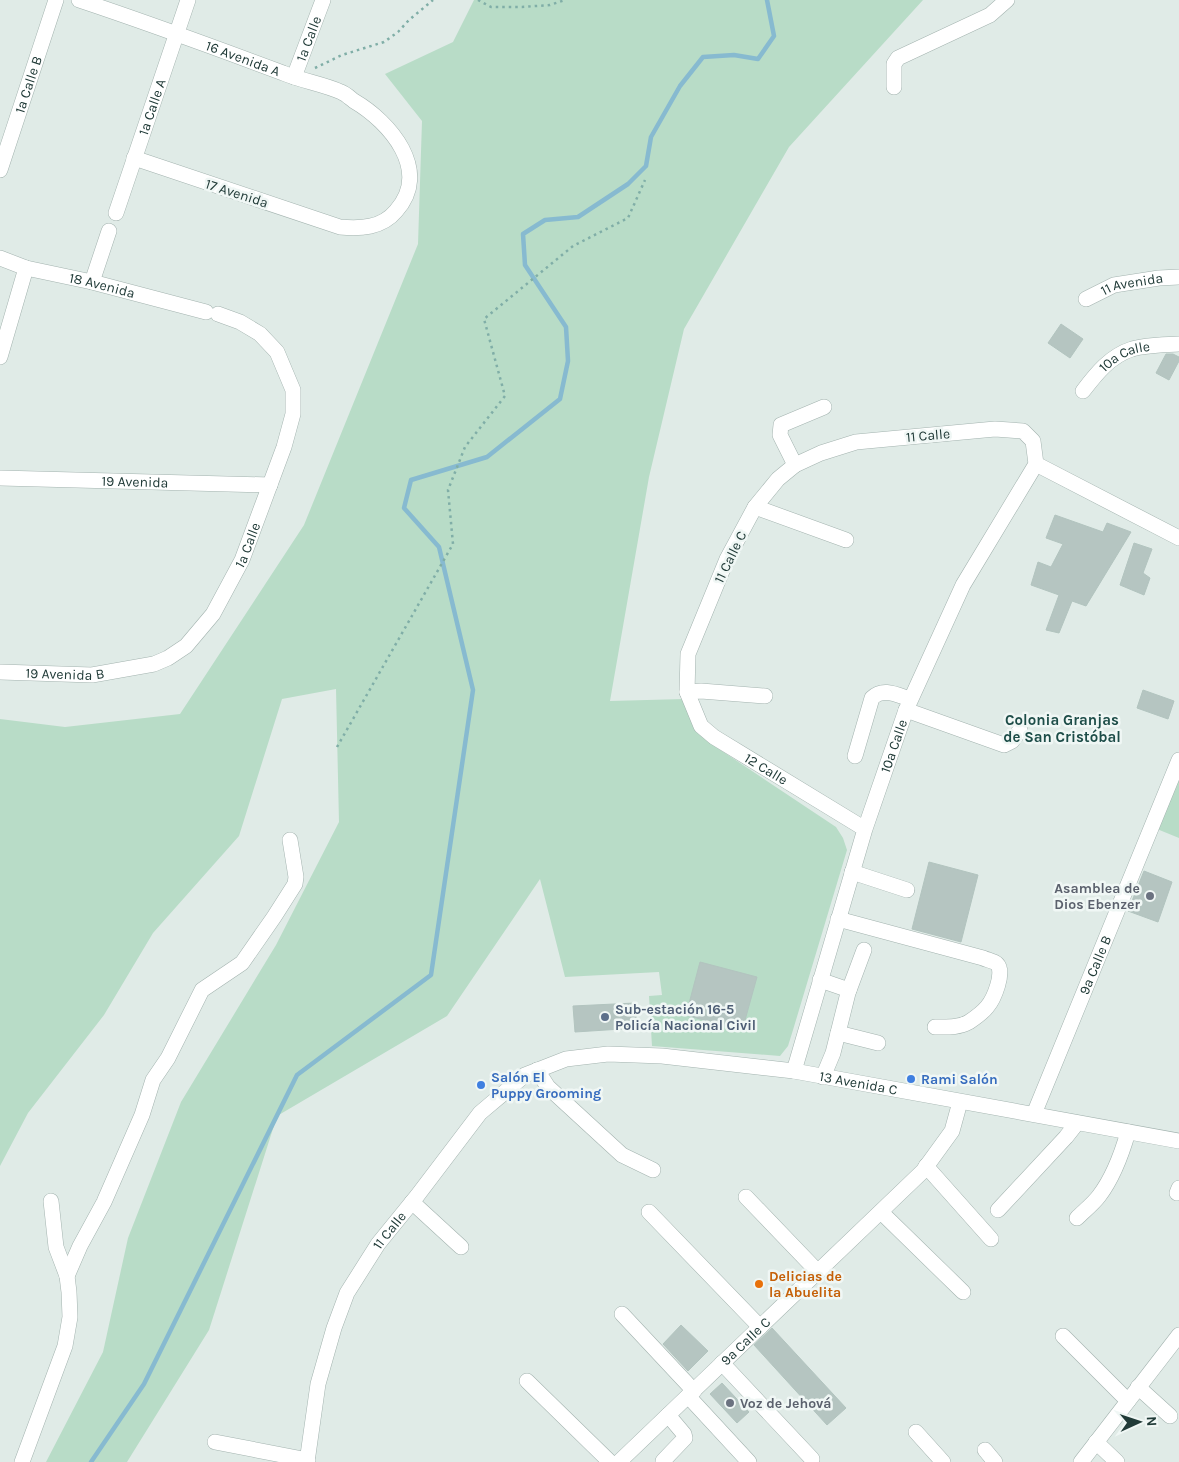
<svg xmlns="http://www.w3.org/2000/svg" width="1179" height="1462" font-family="Karla,sans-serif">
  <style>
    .green { fill: #b8dcc7 }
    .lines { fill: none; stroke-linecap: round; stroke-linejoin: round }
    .stream { stroke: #87bad0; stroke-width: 4.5 }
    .building { fill: #b5c5c1; stroke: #b2c4bf }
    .minor-casing { stroke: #a3b3af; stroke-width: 16 }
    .path { stroke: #80aea7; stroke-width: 2.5; stroke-dasharray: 2.5 4; stroke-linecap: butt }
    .minor { stroke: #fff; stroke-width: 15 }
    .worship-dot { fill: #6b7280; stroke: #f0f7f5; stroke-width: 2 }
    .service-dot { fill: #5c6f8a; stroke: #f0f7f5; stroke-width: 2 }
    .shop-dot { fill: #3f7fe0; stroke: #f0f7f5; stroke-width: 2 }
    .food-dot { fill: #e8710a; stroke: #f0f7f5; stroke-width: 2 }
    .labels { text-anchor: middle; stroke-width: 5; stroke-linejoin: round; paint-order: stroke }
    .street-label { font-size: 14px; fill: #213b38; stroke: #f0f7f5 }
    .worship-label { font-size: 14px; font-weight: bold; fill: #5b616d; stroke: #f0f7f5; text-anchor: end }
    .service-label { font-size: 14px; font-weight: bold; fill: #4e5e75; stroke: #f0f7f5; text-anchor: start }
    .shop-label { font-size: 14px; font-weight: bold; fill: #366cbe; stroke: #f0f7f5; text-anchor: start }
    .food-label { font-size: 14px; font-weight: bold; fill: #c56008; stroke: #f0f7f5; text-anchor: start }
    .neighbourhood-label { font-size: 15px; font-weight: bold; fill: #1d4d48; stroke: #f0f7f5 }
  </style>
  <rect width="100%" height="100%" fill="#e0ebe7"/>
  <g class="green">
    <path d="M474,0h449l-134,147 -105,182 -35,148 -39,224 74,-2 26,44 126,84 7,11 4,12 -54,180 -5,16 -8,10 -128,-10 -3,-50 13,-1 -3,-23 -94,5 -25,-98 -93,137 -170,100 -68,214 -82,132h-81l57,-110 25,-114 53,-136 95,-157 63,-123 -3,-133 -54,10 -43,137 -86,97 -49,82 -76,98 -28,53v-447l65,8 115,-13 124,-189 114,-281 4,-123 -37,-47 68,-32z"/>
    <path d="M1179,772v66l-22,-9z"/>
  </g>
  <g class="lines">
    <path class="stream" d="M91,1462l53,-78 153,-309 134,-100 42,-285 -34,-143 -35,-39 7,-28 76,-23 73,-58 8,-38 -2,-34 -41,-62 -2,-31 22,-14 33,-3 50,-33 18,-18 5,-29 29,-51 23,-29 31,-2 24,4 16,-23 -7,-36"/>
  </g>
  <g class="building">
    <path d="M1061,324l22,15 -13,19 -22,-15z"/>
    <path d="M1166,354h7l6,3v4l-10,19 -13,-7z"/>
    <path d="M1055,515l48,17 4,-9 24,9 -45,74 -14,-5 -13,32 -13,-3 13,-35 -28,-10 7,-23 13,5 12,-23 -17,-6z"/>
    <path d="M1134,543l18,6 -9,24 7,5 -6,17 -24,-10z"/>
    <path d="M1143,690l31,11 -6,18 -31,-11z"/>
    <path d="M929,862l49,13 -17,67 -49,-13z"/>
    <path d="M1144,871l28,11 -14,40 -30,-11z"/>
    <path d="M700,962l57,15 -15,54 -56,-16z"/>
    <path d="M635,1003l2,25 -62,4 -2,-26z"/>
    <path d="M681,1325l27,26 -20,20 -25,-27z"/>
    <path d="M772,1328l74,80 -19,17 -73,-80z"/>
    <path d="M722,1383l27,29 -12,11 -27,-29z"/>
  </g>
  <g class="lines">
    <g class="minor-casing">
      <g id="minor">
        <path id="s1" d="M79,0c69,23 137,48 204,73 19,8 40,11 58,19 5,2 9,6 13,9 36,21 78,70 42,110 -14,17 -36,18 -56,16l-206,-69"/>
        <path id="s2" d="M294,77l29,-77"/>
        <path d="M894,87v-23l4,-6 92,-43 17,-15"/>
        <path id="s3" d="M0,170l56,-170"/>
        <path id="s4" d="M116,213l72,-213"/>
        <path id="s5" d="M0,258l26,10 66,14 114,30"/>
        <path d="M92,282l17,-51"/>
        <path id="s6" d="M1086,299l28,-14 45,-7 20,-1"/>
        <path d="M0,357l26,-89"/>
        <path id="s7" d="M1083,391c13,-17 27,-35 49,-42 14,-4 32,-4 47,-5"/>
        <path d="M1036,464l143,74"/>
        <path d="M795,465l-15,-30 1,-10 43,-18"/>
        <path id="s8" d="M0,478l270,7"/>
        <path d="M755,507l91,33"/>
        <path id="s9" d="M0,672l92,3 62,-11 14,-6 18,-12 27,-32 29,-54 42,-113 9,-33v-24l-16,-38 -17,-18 -20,-12 -22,-8"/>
        <path d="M687,692l14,-1 64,5"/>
        <path d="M906,710l98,35 8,-4 8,-11"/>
        <path d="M855,756l17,-58c11,-11 25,-3 38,1"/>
        <path d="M852,872l55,18"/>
        <path d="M838,919l145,39c4,2 11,3 14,6 8,8 -3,35 -10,43 -4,5 -12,11 -18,15 -11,6 -22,5 -34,5"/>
        <path d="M820,980l29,10"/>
        <path d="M838,1033l40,10"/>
        <path d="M537,1070l11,17 74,68 31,15"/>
        <path id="s10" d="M794,1071l71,-242 41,-119 57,-125 73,-121 -3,-23 -10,-10 -28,-2 -139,13 -35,11 -26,12 -17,14 -23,28 -28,52 -39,95 -1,38 14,34 13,11 151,92"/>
        <path d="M823,1077l10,-24 15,-60 16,-43"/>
        <path id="s11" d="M1034,1114l145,-354"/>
        <path d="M926,1166l65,73"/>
        <path d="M1177,1193l2,-5"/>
        <path d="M746,1197l72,75"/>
        <path d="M412,1202l49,45"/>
        <path d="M998,1210l68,-73 11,-14"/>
        <path d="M649,1212l111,115"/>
        <path d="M881,1212l82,80"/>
        <path d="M1077,1218c7,-7 16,-14 22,-22 13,-17 23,-43 29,-64"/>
        <path d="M67,1276l13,-30 24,-44 38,-87 11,-35 15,-22 34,-68 40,-27 32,-46 21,-33 1,-7 -6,-37"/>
        <path d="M622,1314l72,77"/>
        <path d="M1063,1336l65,65"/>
        <path d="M722,1363l90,96"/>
        <path d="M527,1381l83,81"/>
        <path d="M1138,1387l32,29"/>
        <path d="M688,1396l61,66"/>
        <path d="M916,1432l27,30"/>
        <path d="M215,1442l93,18"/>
        <path d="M1096,1442l21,20"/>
        <path d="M985,1450l10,12"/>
        <path d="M663,1461l22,-23 -1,-4 -16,-19"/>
        <path d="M22,1462l43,-116 5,-29 -1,-25 -2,-16 -11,-29 -5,-46"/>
        <path id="s12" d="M307,1462l11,-78 16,-56 13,-35 31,-49 39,-48 63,-83 45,-38 41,-16 42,-5 54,2 132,15 385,70"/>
        <path id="s13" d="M619,1462l304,-291 29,-40 8,-29"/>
        <path d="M1081,1462l98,-127"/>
      </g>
    </g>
    <g class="path">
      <path d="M478,0l13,7h31l28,-2 15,-5"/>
      <path d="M315,68l27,-13 42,-13 14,-10 11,-12 24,-20"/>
      <path d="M337,747l116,-203 -5,-54 17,-43 40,-51 -21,-77 89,-73 55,-28 17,-38"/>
    </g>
    <use href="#minor" class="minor"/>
  </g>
  <g class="worship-dot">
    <circle cx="1150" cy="896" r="5"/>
    <circle cx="730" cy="1403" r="5"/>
  </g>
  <circle class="service-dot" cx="605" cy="1017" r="5"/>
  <g class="shop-dot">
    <circle cx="911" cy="1079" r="5"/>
    <circle cx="481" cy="1085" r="5"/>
  </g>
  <circle class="food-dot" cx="759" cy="1284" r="5"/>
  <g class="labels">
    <g class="street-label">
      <text dy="5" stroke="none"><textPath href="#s2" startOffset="41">1a Calle</textPath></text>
      <text dy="5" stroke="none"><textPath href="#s1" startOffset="174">16 Avenida A</textPath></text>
      <text dy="5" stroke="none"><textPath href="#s3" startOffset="90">1a Calle B</textPath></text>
      <text dy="5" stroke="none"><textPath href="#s4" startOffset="112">1a Calle A</textPath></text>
      <text transform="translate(237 193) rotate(18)" y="5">17 Avenida</text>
      <text dy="5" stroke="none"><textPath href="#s5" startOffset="106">18 Avenida</textPath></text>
      <text dy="5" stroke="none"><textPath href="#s6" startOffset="49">11 Avenida</textPath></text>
      <text dy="5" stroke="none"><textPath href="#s7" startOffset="56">10a Calle</textPath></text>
      <text transform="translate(928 435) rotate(-5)" y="5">11 Calle</text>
      <text dy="5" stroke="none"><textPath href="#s8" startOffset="135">19 Avenida</textPath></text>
      <text dy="5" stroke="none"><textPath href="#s9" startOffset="311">1a Calle</textPath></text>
      <text transform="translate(730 557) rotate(-64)" y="5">11 Calle C</text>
      <text dy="5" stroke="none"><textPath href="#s9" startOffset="65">19 Avenida B</textPath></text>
      <text dy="5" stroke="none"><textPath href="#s10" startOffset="340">10a Calle</textPath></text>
      <text dy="5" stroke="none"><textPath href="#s10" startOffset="1300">12 Calle</textPath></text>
      <text dy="5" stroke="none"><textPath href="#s11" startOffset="161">9a Calle B</textPath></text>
      <text dy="5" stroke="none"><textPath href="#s12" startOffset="796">13 Avenida C</textPath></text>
      <text dy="5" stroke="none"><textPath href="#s12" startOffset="250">11 Calle</textPath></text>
      <text dy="5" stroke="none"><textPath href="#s13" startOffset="175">9a Calle C</textPath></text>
    </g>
    <g class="worship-label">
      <text x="1140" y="893">Asamblea de<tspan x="1140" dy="16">Dios Ebenzer</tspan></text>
      <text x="740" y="1408" text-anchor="start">Voz de Jehová</text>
    </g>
    <g class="service-label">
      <text x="615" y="1014">Sub-estación 16-5<tspan x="615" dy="16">Policía Nacional Civil</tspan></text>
    </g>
    <g class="shop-label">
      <text x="491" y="1082">Salón El<tspan x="491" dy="16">Puppy Grooming</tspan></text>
      <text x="921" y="1084">Rami Salón</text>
    </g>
    <g class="food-label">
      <text x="769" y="1281">Delicias de<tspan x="769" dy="16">la Abuelita</tspan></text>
    </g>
    <g class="neighbourhood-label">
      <text x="1062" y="725">Colonia Granjas<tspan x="1062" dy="17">de San Cristóbal</tspan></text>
    </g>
  </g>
  <g transform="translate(1139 1422) rotate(87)" stroke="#f0f7f5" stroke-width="4" paint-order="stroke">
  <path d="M0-4L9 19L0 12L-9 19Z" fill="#213b38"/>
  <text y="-8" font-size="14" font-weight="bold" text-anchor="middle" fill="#213b38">N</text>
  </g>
</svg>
